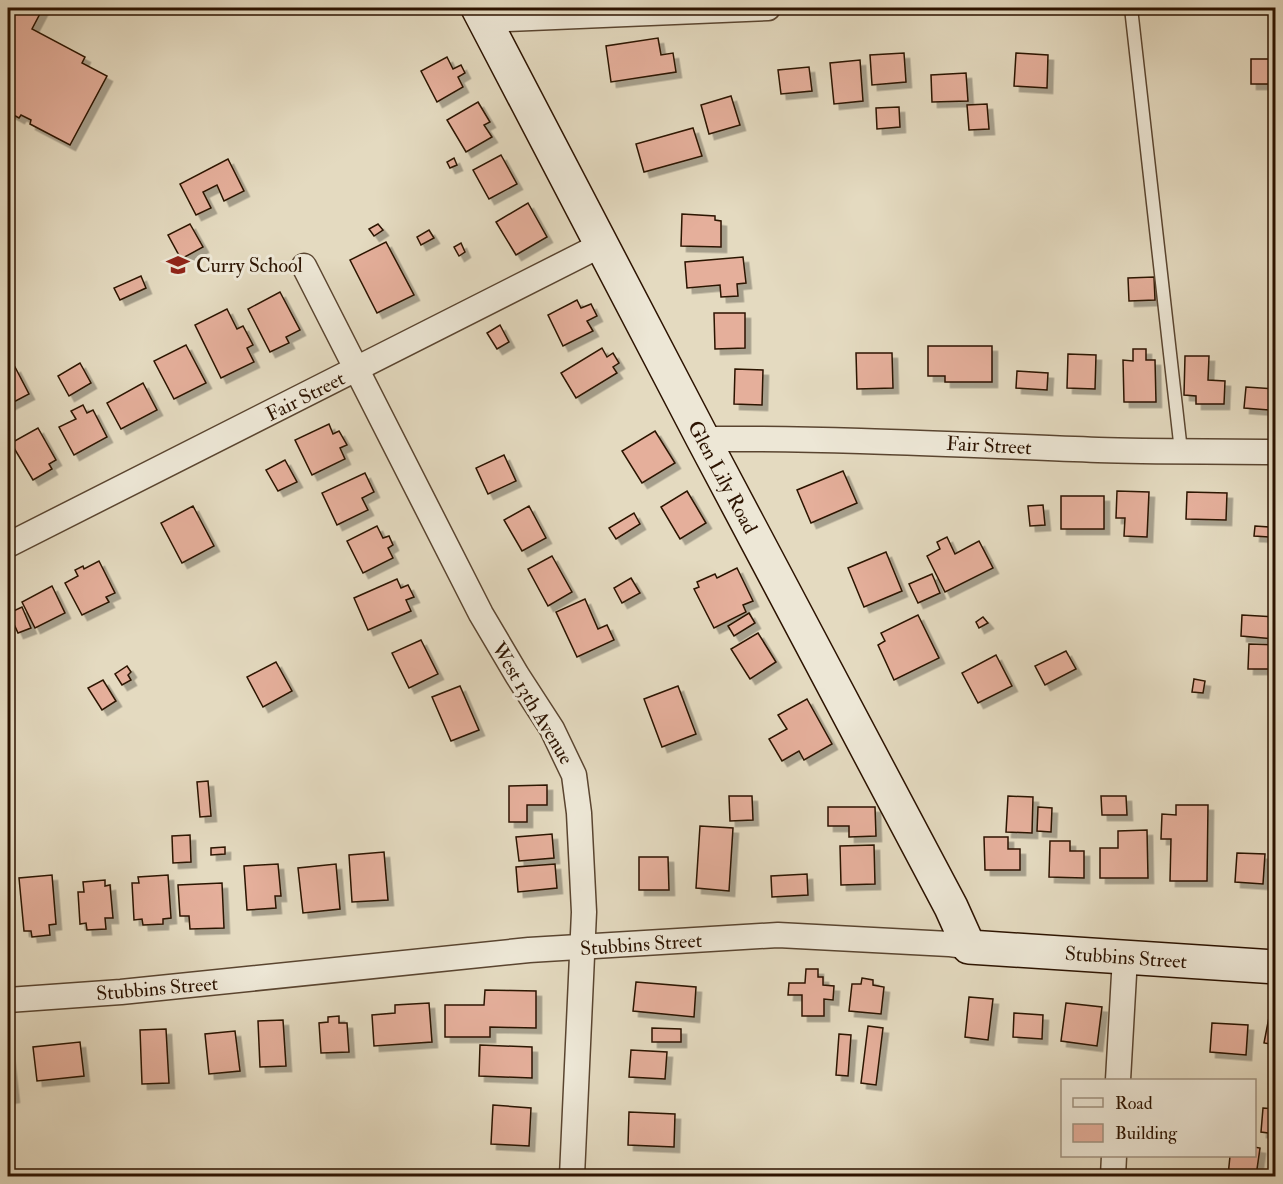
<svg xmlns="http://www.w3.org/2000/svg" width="1283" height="1184" font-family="'IM FELL Double Pica',serif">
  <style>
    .building { fill: #e5af9b; stroke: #2c1300; stroke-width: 1.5; filter: url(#shadow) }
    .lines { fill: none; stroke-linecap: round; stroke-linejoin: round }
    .lane-casing { stroke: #5a4530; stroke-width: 15 }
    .street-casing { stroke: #5a4530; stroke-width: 27 }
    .secondary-casing { stroke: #2c1300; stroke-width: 36 }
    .lane { stroke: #ede7d6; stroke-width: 12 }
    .street { stroke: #ede7d6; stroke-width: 24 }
    .secondary { stroke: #ede7d6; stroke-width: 33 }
    .labels { text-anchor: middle; stroke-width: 6; stroke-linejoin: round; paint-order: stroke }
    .poi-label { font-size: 20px; fill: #2c1300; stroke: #ede7d6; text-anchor: start }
    .street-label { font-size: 20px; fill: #2c1300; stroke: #ede7d6 }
  </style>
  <defs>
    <filter id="shadow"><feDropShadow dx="5.5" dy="5.5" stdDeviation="0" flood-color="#0004"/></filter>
  </defs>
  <rect width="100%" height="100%" fill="#e4dac0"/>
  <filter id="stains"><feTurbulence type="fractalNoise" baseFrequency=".00333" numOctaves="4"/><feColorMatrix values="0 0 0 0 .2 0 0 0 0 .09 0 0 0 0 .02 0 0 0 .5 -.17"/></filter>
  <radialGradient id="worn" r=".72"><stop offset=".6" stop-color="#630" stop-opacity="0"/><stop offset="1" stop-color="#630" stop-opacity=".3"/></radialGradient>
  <g class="building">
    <path d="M8,8h35l-11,21 53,28 -3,6 25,13 -37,69 -40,-21 1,-4 -10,-5 -2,3 -11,-6z"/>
    <path d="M658,38l3,17 12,-2 3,19 -65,10 -5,-36z"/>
    <path d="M904,53l2,29 -34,3 -2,-30z"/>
    <path d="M1016,53l32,2 -1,33 -33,-2z"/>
    <path d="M447,57l6,12 8,-4 4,8 -7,4 5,10 -26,15 -16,-31z"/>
    <rect x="1251" y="59" width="23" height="25"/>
    <path d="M860,60l3,41 -29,3 -4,-41z"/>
    <path d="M809,67l3,24 -31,3 -3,-24z"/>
    <path d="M966,73l2,28 -36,1 -1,-27z"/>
    <path d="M731,96l9,29 -31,9 -8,-29z"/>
    <path d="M478,102l12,20 -6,3 8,12 -26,15 -19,-32z"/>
    <path d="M987,104l2,25 -20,1 -2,-25z"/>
    <path d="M899,107l1,20 -23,2 -1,-21z"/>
    <path d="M693,128l9,28 -58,16 -8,-28z"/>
    <path d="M501,155l16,29 -28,15 -16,-29z"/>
    <path d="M454,158l3,7 -7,3 -3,-6z"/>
    <path d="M228,159l16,32 -20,10 -7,-16 -14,7 8,16 -15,7 -16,-31z"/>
    <path d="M528,203l19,34 -31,18 -20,-33z"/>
    <path d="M682,214l33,2v4l6,1v26l-40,-1z"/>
    <path d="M190,224l13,23 -22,12 -13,-24z"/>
    <path d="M378,224l5,6 -9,6 -5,-7z"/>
    <path d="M429,230l5,8 -13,7 -4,-8z"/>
    <path d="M386,242l28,53 -37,18 -27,-53z"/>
    <path d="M461,243l4,9 -6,4 -5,-9z"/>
    <path d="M743,257l3,26 -9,1 1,12 -17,1 -1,-12 -33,3 -2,-26z"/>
    <path d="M141,276l5,12 -26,12 -6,-12z"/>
    <path d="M1154,277l1,23 -26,1 -1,-23z"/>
    <path d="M280,292l20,38 -14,7 3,6 -19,9 -22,-43z"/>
    <path d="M577,300l4,8 10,-4 6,12 -10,5 6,10 -30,15 -15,-31z"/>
    <path d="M227,309l10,20 6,-3 10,19 -6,3 7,14 -33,16 -26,-53z"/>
    <path d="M714,313h31v35l-30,1z"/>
    <path d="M500,325l9,17 -12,7 -10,-16z"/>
    <path d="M186,345l20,38 -32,16 -20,-38z"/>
    <path d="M928,346h64v36h-47v-6h-17z"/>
    <path d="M602,348l5,9 6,-4 6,10 -6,4 4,6 -41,25 -15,-25z"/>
    <path d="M1133,349h13v11h9l1,42h-32l-1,-42 10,1z"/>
    <path d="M856,353h36l1,35 -36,1z"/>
    <path d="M1068,354l28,1 -1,34 -28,-1z"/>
    <path d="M1185,356h24l-1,24 17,1 -1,23h-28v-8l-12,-1z"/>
    <path d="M80,363l11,20 -22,13 -11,-20z"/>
    <path d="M15,367l14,27 -21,11v-34z"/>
    <path d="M735,369l28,1 -1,35 -28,-1z"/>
    <path d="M1017,371l31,2 -1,17 -31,-2z"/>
    <path d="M143,383l14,27 -36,19 -14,-26z"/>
    <path d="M1246,387l30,2v9h-6l-1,12 -25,-2z"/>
    <path d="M83,405l4,8 6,-3 14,27 -33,18 -15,-28 17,-8 -5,-8z"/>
    <path d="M329,424l4,10 6,-3 8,14 -7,3 5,11 -33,16 -17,-35z"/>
    <path d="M38,428l18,32 -7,4 3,5 -19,11 -22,-37z"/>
    <path d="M655,431l20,32 -33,20 -20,-32z"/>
    <path d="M504,455l12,26 -28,13 -12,-26z"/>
    <path d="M285,460l12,22 -19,9 -12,-21z"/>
    <path d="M843,471l14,32 -46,20 -14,-33z"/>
    <path d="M365,473l9,19 -12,6 6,12 -31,15 -15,-32z"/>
    <path d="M687,491l19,32 -26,16 -19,-32z"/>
    <path d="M1117,491l32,1 -2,45 -23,-1 1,-18h-9z"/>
    <path d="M1187,492l40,1 -1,27 -40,-1z"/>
    <rect x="1061" y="496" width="43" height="33"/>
    <path d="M1043,505l2,20 -15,1 -2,-20z"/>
    <path d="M193,506l21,40 -32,17 -21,-40z"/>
    <path d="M529,506l17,32 -24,13 -18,-31z"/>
    <path d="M634,513l6,11 -24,15 -7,-11z"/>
    <path d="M377,526l6,12 6,-2 4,9 -5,3 5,10 -30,15 -16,-32z"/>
    <path d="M1255,526l14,1v10l-15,-1z"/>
    <path d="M947,537l8,17 24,-13 14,27 -48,24 -18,-36 13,-7 -3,-7z"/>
    <path d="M886,552l16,39 -38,16 -16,-39z"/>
    <path d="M552,556l20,36 -24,14 -20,-37z"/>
    <path d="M99,561l16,32 -9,4 3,5 -27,13 -17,-32 13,-7 -3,-6 8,-4 1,3z"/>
    <path d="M737,568l16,33 -10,4 3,7 -32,16 -20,-39 5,-2 -2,-5 18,-8 2,4z"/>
    <path d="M932,574l8,19 -22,10 -9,-19z"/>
    <path d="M631,578l9,15 -18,10 -8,-15z"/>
    <path d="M397,579l4,9 7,-3 6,12 -8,3 5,11 -43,19 -14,-32z"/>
    <path d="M52,586l13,27 -30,15 -13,-26z"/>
    <path d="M585,599l13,30 9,-4 7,15 -37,17 -21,-45z"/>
    <path d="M22,607l9,21 -13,5 -9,-20z"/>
    <path d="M749,613l6,10 -21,13 -6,-10z"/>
    <path d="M918,615l21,43 -45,22 -16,-35 7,-4 -4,-8z"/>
    <path d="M1242,615l34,2v22l-35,-3z"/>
    <path d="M983,617l5,6 -9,5 -3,-6z"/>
    <path d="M758,633l18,29 -26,17 -19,-30z"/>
    <path d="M421,640l17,34 -29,14 -17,-35z"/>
    <path d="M1249,644l27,1v24h-28z"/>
    <path d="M1066,651l10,18 -31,16 -10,-19z"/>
    <path d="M996,655l16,31 -34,17 -16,-30z"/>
    <path d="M276,662l16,29 -29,16 -16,-30z"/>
    <path d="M127,666l4,6 -3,3 3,5 -9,5 -7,-11z"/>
    <path d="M1194,679l11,2 -2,12 -11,-1z"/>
    <path d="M103,680l13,21 -14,9 -14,-22z"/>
    <path d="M460,686l19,44 -28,11 -19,-44z"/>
    <path d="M678,686l18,48 -34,13 -18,-48z"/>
    <path d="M807,699l25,45 -28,16 -5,-9 -17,10 -13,-22 18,-10 -9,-14z"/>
    <path d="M208,781l3,35 -11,1 -3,-35z"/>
    <path d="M547,785v20h-20v17h-18v-36z"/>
    <path d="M729,796h23l1,24 -23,1z"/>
    <path d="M1008,796l25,1 -1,36 -26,-1z"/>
    <path d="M1101,796h25l1,19h-25z"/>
    <path d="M1176,805h32l-1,76h-37l1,-42h-10l1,-25 14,1z"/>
    <path d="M828,807h47l1,29 -27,1v-11h-21z"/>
    <path d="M1038,807l14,1 -1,24 -14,-1z"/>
    <path d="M700,826l33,2 -4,63 -33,-3z"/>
    <path d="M1147,830l1,48h-48v-30h18v-17z"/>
    <path d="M552,834l2,24 -35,3 -3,-24z"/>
    <path d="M190,835l1,27 -18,1 -1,-27z"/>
    <path d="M984,837h24v12h12v21h-35z"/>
    <path d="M1050,841h20v10h14v27l-35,-1z"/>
    <path d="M874,845l1,39 -34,1 -1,-39z"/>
    <path d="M225,847v7l-14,1v-7z"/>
    <path d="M384,852l4,48 -36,2 -3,-47z"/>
    <path d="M1237,853l28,1 -2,30 -28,-2z"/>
    <path d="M639,857h29l1,33h-30z"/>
    <path d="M278,864l3,32h-6l1,12 -29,2 -3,-44z"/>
    <path d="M336,864l4,45 -37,4 -5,-45z"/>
    <path d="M555,864l2,24 -39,4 -2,-25z"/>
    <path d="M807,874l1,21 -36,2 -1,-21z"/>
    <path d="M52,875l4,49 -7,1 1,10 -18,2 -1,-6h-7l-5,-53z"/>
    <path d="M168,875l3,43 -8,1v5l-20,1 -1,-6 -8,1 -2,-37h7l-1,-6z"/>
    <path d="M105,880v6l5,-1 3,33h-8l1,11 -19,1 -1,-7 -6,1 -2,-32h6l-1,-10z"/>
    <path d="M222,883l2,45 -34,1 -1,-13h-9l-2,-31z"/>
    <path d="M806,969h12v8h5v8l11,1 -1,14 -9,-1v17h-22v-21h-14l1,-12h16z"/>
    <path d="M862,978l11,2v5l11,2 -3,27 -32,-3 3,-27h9z"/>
    <path d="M636,982l60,5 -2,30 -61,-6z"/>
    <path d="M485,990l51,1v37l-46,-1v10h-45v-32h39z"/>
    <path d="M969,997l24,2 -5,41 -23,-3z"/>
    <path d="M429,1003l3,39 -58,4 -2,-31 23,-2v-8z"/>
    <path d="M1066,1003l36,4 -5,39 -36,-5z"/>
    <path d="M1270,1012l6,1v32l-12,-2z"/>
    <path d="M1014,1013l29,2 -1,24 -29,-2z"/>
    <path d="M339,1016v7h8l2,29 -28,1 -2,-30 9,-1v-5z"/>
    <path d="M283,1020l3,46 -26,1 -2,-46z"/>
    <path d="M1212,1023l36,2 -2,30 -36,-3z"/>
    <path d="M868,1026l15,2 -7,57 -15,-2z"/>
    <path d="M652,1028l29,1v13h-29z"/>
    <path d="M166,1029l3,54 -27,1 -2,-54z"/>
    <path d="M235,1031l5,40 -31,3 -4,-40z"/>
    <path d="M839,1034l12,1 -3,41 -12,-1z"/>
    <path d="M80,1042l4,34 -47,5 -4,-34z"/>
    <path d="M8,1044l6,53 -6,1z"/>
    <path d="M480,1045l52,2v31l-53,-2z"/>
    <path d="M631,1050l36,2 -2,27 -36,-2z"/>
    <path d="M493,1105l38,3 -2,38 -38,-2z"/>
    <path d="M1263,1108l13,1v25l-15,-2z"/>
    <path d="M629,1112l46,2 -1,33 -46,-2z"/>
    <path d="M1254,1147l6,1 -4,28h-28l2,-20h24z"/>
  </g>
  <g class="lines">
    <g class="lane-casing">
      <path id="lane" d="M1131,8l50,443"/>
    </g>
    <g class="street-casing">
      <g id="street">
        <path d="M484,20l284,-12"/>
        <path d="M304,266l177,348 36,61 35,54 22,46 5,38 5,99 -12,264"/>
        <path d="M703,439c132,-1 263,6 395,11 59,2 118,1 178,2"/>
        <path d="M8,545l593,-300"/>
        <path d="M8,1000l113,-8 408,-42 249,-15 171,9 20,3"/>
        <path d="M1118,1080l7,-123"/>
        <path d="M1113,1176l1,-20"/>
      </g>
    </g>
    <g class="secondary-casing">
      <path id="secondary" d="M478,8l225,431 248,468 18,40 307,20"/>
    </g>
    <use href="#lane" class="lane"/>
    <use href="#street" class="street"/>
    <use href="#secondary" class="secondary"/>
  </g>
  <defs>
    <g id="school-bare" transform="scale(1.8)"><path d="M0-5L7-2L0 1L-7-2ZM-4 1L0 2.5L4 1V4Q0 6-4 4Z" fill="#8f2418" stroke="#ede7d6" stroke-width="2.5" paint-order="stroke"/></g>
  </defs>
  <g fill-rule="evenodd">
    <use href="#school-bare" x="178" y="265"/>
  </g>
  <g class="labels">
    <g class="poi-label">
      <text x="196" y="272">Curry School</text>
    </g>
    <g class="street-label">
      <text transform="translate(305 396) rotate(-27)" y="7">Fair Street</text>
      <text transform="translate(989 445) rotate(3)" y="7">Fair Street</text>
      <text transform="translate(723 477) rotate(62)" y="7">Glen Lily Road</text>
      <text transform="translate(533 703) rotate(59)" y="7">West 13th Avenue</text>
      <text transform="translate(641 944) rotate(-4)" y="7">Stubbins Street</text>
      <text transform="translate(1126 957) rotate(4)" y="7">Stubbins Street</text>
      <text transform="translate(157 988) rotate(-5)" y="7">Stubbins Street</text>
    </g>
  </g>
  <rect width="1283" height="1184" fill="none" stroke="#e4dac0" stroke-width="30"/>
  <rect x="9" y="9" width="1265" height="1166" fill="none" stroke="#2c1300" stroke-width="3"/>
  <rect x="15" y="15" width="1253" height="1154" fill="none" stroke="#2c1300" stroke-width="1.5"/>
  <rect x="1061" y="1079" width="195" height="78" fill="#ede7d6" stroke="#a09280" stroke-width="1.5"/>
  <rect x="1073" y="1098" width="30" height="9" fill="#ede7d6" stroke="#a09280" stroke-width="1.5"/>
  <text x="1115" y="1109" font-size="18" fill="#2c1300">Road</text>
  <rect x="1073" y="1124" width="30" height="18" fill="#e5af9b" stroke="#a09280" stroke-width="1.5"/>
  <text x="1115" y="1139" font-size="18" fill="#2c1300">Building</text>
  <rect width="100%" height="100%" filter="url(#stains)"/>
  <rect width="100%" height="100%" fill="url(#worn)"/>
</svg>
